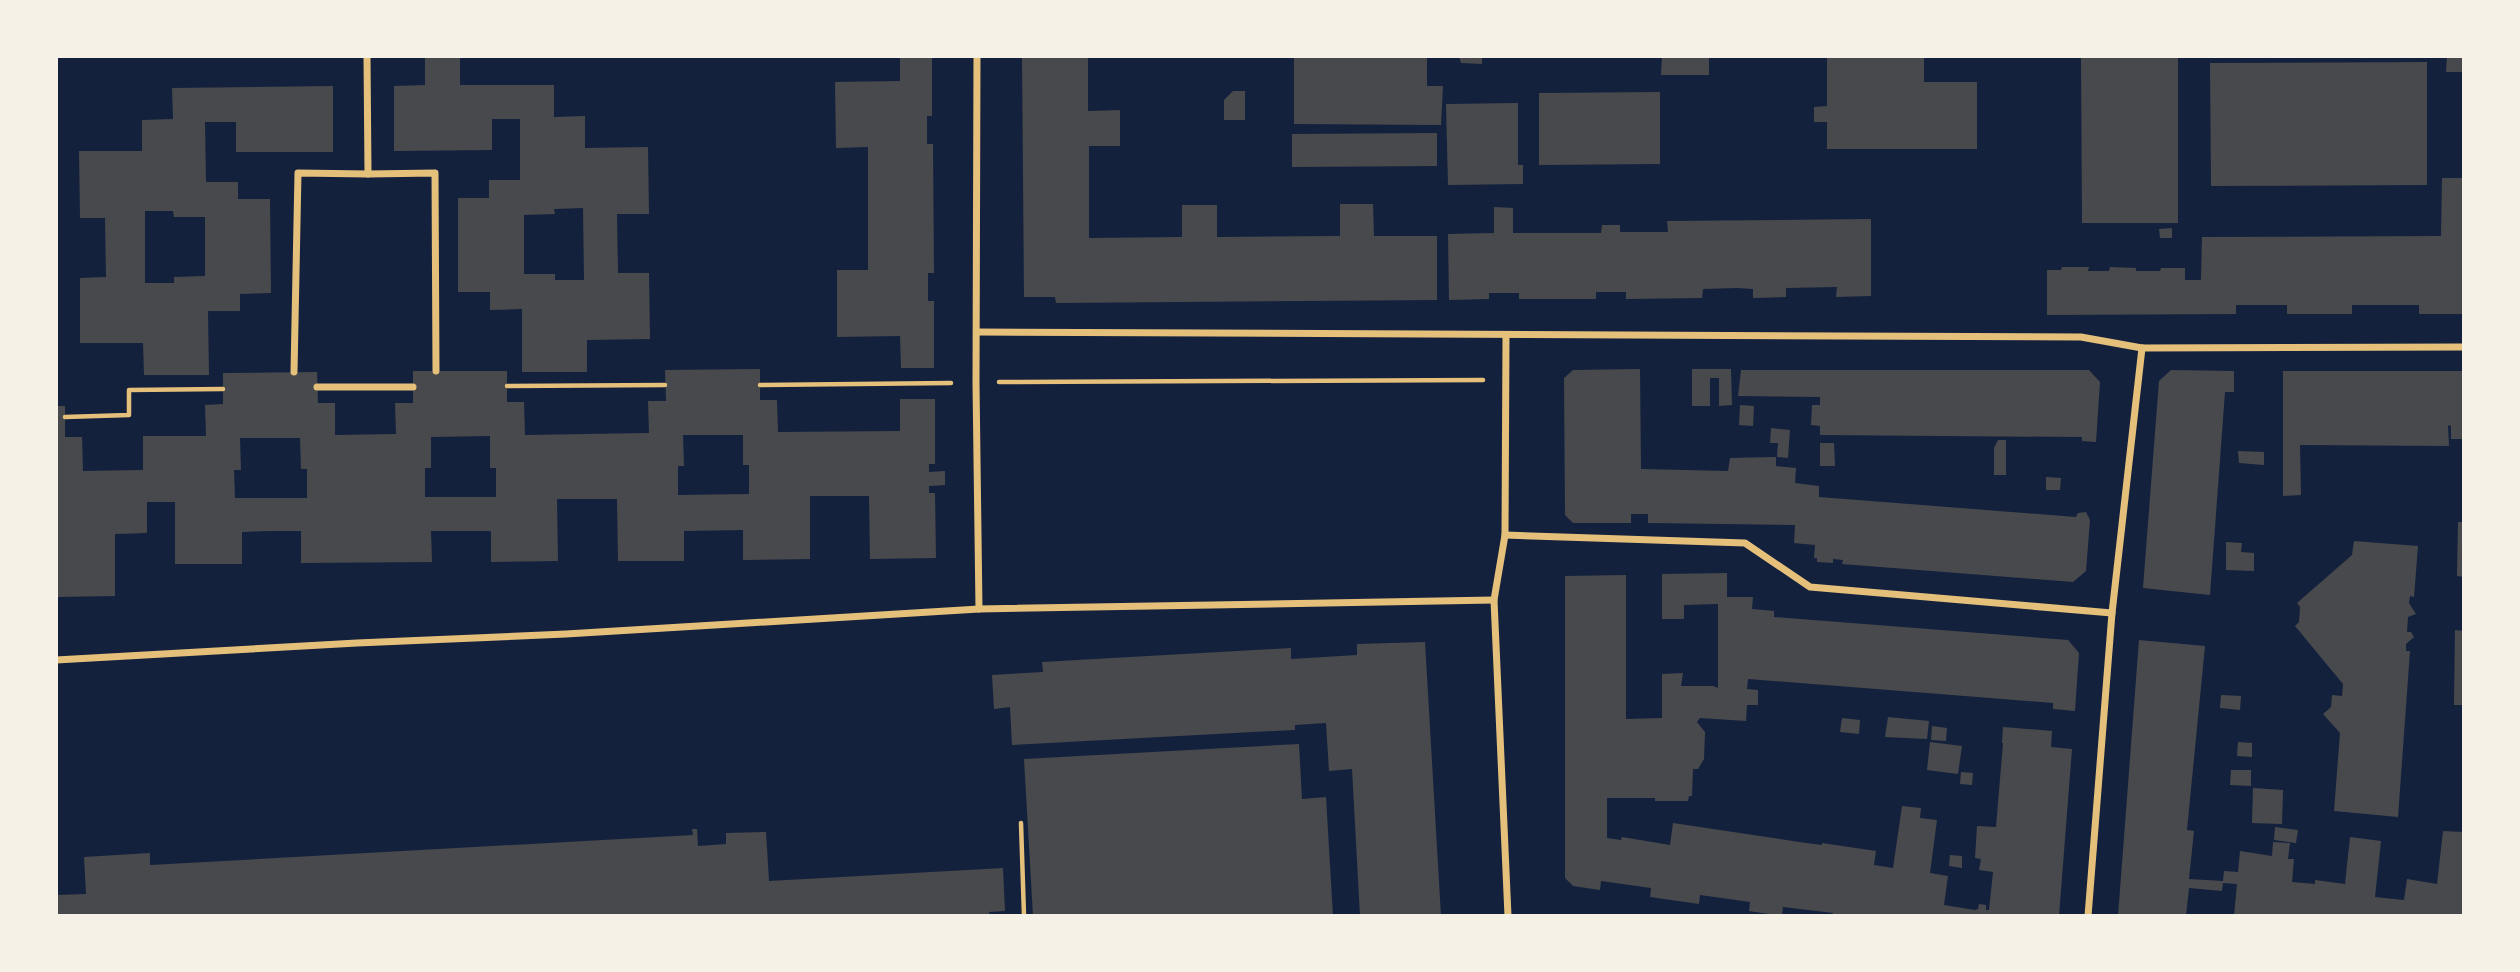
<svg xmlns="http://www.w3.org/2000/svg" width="2520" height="972" font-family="'PT Sans Narrow',sans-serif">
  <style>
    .building { fill: #48494c; fill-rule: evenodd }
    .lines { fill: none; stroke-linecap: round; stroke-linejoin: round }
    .path { stroke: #e5c07b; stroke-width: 4.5 }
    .minor { stroke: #e5c07b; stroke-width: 7 }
  </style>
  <rect width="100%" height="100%" fill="#14213d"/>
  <g class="building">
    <path d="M425,56h35v29h94v32l31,-1v32l63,-1 1,67h-32l1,59h31l1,66 -63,1v32h-65v-63l-32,1v-18h-32v-94h31v-18h31v-61h-28v31l-98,1v-65l31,-1zM583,208l1,72h-29v-6h-31v-59l31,-1 -1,-5z"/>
    <path d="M900,56h32v60h-5v28h6l1,129h-6v28h6v67h-33l-1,-32 -63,1v-67h31v-123l-32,1 -1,-66 65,-1z"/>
    <path d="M1022,56h66v55l32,-1v36h-31v92l93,-1v-32h35v32l123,-1v-32h33l1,32h63v64l-381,3 -1,-6h-31z"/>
    <path d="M1294,56h133v30h16l-2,39 -147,-1z"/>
    <path d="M1459,56h23v8l-21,-1z"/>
    <path d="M1662,56h47v19h-48z"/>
    <path d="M1827,56h97v26h53v67h-150v-27h-13v-15l13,-1z"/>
    <path d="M2081,56h97v167h-96z"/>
    <path d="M2447,56h17v16h-18z"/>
    <path d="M2427,62v123l-216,1 -1,-123z"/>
    <path d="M333,86v66h-97v-30h-31l1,60h32v17h32l1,94 -31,1v17h-32l1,64h-65l-1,-32h-63v-65l26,-1 -1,-59h-25l-1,-67h63v-31l31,-1 -1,-31zM145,211h28l1,6h31v59l-31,1v6h-29z"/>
    <path d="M1233,91h12v29h-21v-20z"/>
    <path d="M1660,92v72l-121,1v-72z"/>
    <path d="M1518,103v62h5v19l-75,1 -2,-81z"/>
    <path d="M1437,133v33l-145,1v-33z"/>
    <path d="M2442,178h22v136h-45v-9h-67v9h-65v-9h-51v9l-189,1v-45h14l1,-3h27l-1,4h21l1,-4 26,1v3h24l1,-3h24v12h16l1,-43 239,-1z"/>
    <path d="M1494,207l19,1v25h88l1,-8h18v7h48l-1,-11 204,-2v77l-35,1 1,-10 -51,1v9l-33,1v-9l-16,-1 -34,1 -1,9 -76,1v-7h-30v7h-77v-6h-30v6l-40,1 -1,-66 46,-1z"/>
    <path d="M2172,228v10h-12l-1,-9z"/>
    <path d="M760,369v31h17l1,32 122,-1v-32h35v65h-6v8l16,-1v14l-16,1v7h6l1,65 -66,1 -1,-63h-59v63l-67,1v-30l-59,1v30h-66l-1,-62h-60l1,62 -67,1v-31h-60l1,31 -131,1v-32h-31l-28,1v32h-67v-62h-28v31l-32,1v62l-59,1v-191h9v31h17l1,34 60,-1v-34h63l-1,-31 18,-1v-31l94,-1 1,31h17v32l61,-1 -1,-31h18v-32h94v31h17l1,33 124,-2 -1,-32h18l-1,-31zM683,435h60v30h6v29l-71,1v-29h6zM490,436v32h6v29h-71v-29h6v-31zM240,438h60l1,31h6v29h-72l-1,-28h7z"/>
    <path d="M1640,369l1,100 87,2 2,-13 46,-1v9l20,2 -1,15 24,3v11l257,20 2,-4 8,-1 4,8 -4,51 -13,11 -231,-18 1,-4 -10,-1v4l-16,-1v-4h-3l1,-13 -21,-2 1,-18 -147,-2v-9h-17v9h-58l-8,-8 -1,-137 9,-8z"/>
    <path d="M1692,369h39l1,36 -13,1v-28h-9v28h-18z"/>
    <path d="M1741,370h348l11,12 -4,60 -14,-1v-4l-262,-2v-9l-9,-1 1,-20h8v-8l-82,-1z"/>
    <path d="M2171,370l63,1v21h-9l-15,203 -67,-7 16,-207z"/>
    <path d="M2283,371h181v68h-13v-13l-3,-1 1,21 -149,-1 1,50 -18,1z"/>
    <path d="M1740,405l14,1 -1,20 -14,-1z"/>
    <path d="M1771,428l19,2 -2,28 -11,-1 1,-14h-8z"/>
    <path d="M1998,440h8v35h-12v-27z"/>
    <path d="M1820,443h14l1,23h-15z"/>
    <path d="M2238,451l26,1v13l-25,-2z"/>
    <path d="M2046,477l15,1 -1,12h-14z"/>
    <path d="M2458,522h6v55l-7,-1z"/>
    <path d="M2354,541l64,5 -4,51 -4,-1 -1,7 7,11 -8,3 -1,15h4l3,5 -8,7v7h4l-12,166 -64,-6 6,-78 -17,-19 8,-7 1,-12 10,1 1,-12 -48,-58 4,-4 1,-15 -3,-4 55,-48z"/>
    <path d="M2226,542l16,1 -1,9 13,1v18l-28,-1z"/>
    <path d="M1727,573v24h26l-1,12 22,2v6l294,23 11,13 -4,58 -22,-2v-6l-305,-24 -1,10 11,1v15h-11l-1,16 -46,-3 -3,4 8,10 -1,27 -6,10h-5l-1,27h-3l-1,5h-33v-3h-48v40l14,2 1,-3 48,8 3,-22 133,20 16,2v-2l54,8 -2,14 19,3 9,-62 19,2 -1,10 17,2 -7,53 18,3 -4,29 31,5 3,-1 1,-5 7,1v5h3l4,-38 -14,-2 2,-11 -6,-1 2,-32 19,1 7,-84h-1l1,-16 49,4 -1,16 21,2 -13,167h-227l1,-3 -50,-6 -1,9 -33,-5 1,-9 -50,-7 -1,9 -49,-7 1,-9 -50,-7 -1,9 -27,-4 -8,-8v-302l61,-1v144l36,-1v-44l21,-1 -2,13h32l5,2v-84l-34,1v14h-22v-45z"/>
    <path d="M2455,630l9,1v74h-10z"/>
    <path d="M2139,640l66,6 -18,184 7,1 -5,48 34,2 1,-10 14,1 2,-21 32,5 1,-14 17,1 -2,16h6l-2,23 23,2v-4l30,4 5,-47 31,4 -6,56 29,3 3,-21 30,5 6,-53 21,1v84h-230l3,-32 -14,-1 -1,8 -33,-3 -3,28h-68z"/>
    <path d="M1425,642l16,274h-81l-8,-147 -23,2 -3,-48 -31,2v5h-2l-281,15 -2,-38 -16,2 -2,-34 51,-3 -1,-10 249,-14v11l66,-4v-11z"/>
    <path d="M2221,695l20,1 -1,14 -20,-2z"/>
    <path d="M1888,717l41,4 -2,18 -42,-2z"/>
    <path d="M1842,718l18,2 -1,14 -19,-2z"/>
    <path d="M1932,726l15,2 -1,13 -15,-1z"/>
    <path d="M1930,742l32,4 -4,28 -31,-4z"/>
    <path d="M2238,742l14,1v14l-15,-1z"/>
    <path d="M1299,744l3,55 24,-2 7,119h-300l-9,-157z"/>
    <path d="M2231,770h20v16l-21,-1z"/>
    <path d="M1961,772l12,1 -1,12 -12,-1z"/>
    <path d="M2253,788l30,2 -1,34 -30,-1z"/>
    <path d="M2275,827l23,3 -2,13 -22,-3z"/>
    <path d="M692,829h5l1,17 28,-2v-11l40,-1 3,49 234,-13 2,43 -16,1 1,4h-934v-21l30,-1 -2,-37 66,-4v12l543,-30z"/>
    <path d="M1950,855l12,1v12l-13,-2z"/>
  </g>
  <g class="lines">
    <g class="path">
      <path d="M999,382l484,-2"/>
      <path d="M760,385l191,-2"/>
      <path d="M507,386l158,-1"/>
      <path d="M65,417l64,-2v-25l94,-1"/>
      <path d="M1021,823l3,93"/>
    </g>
    <g class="minor">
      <path d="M367,56l1,118 67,-1 1,198"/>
      <path d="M977,56l-1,327 3,226"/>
      <path d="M978,332l1103,5 61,11 322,-1"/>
      <path d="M1506,336l-1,199 -11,65 14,316"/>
      <path d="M294,372l4,-199 70,1"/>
      <path d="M317,387h96"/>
      <path d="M1505,535l240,8 65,44 302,26"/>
      <path d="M56,660l301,-17 209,-9 413,-25 515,-9"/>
      <path d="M2088,916l24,-303 30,-265"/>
    </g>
  </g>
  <rect width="2520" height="972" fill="none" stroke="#f6f1e7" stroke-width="116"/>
</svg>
